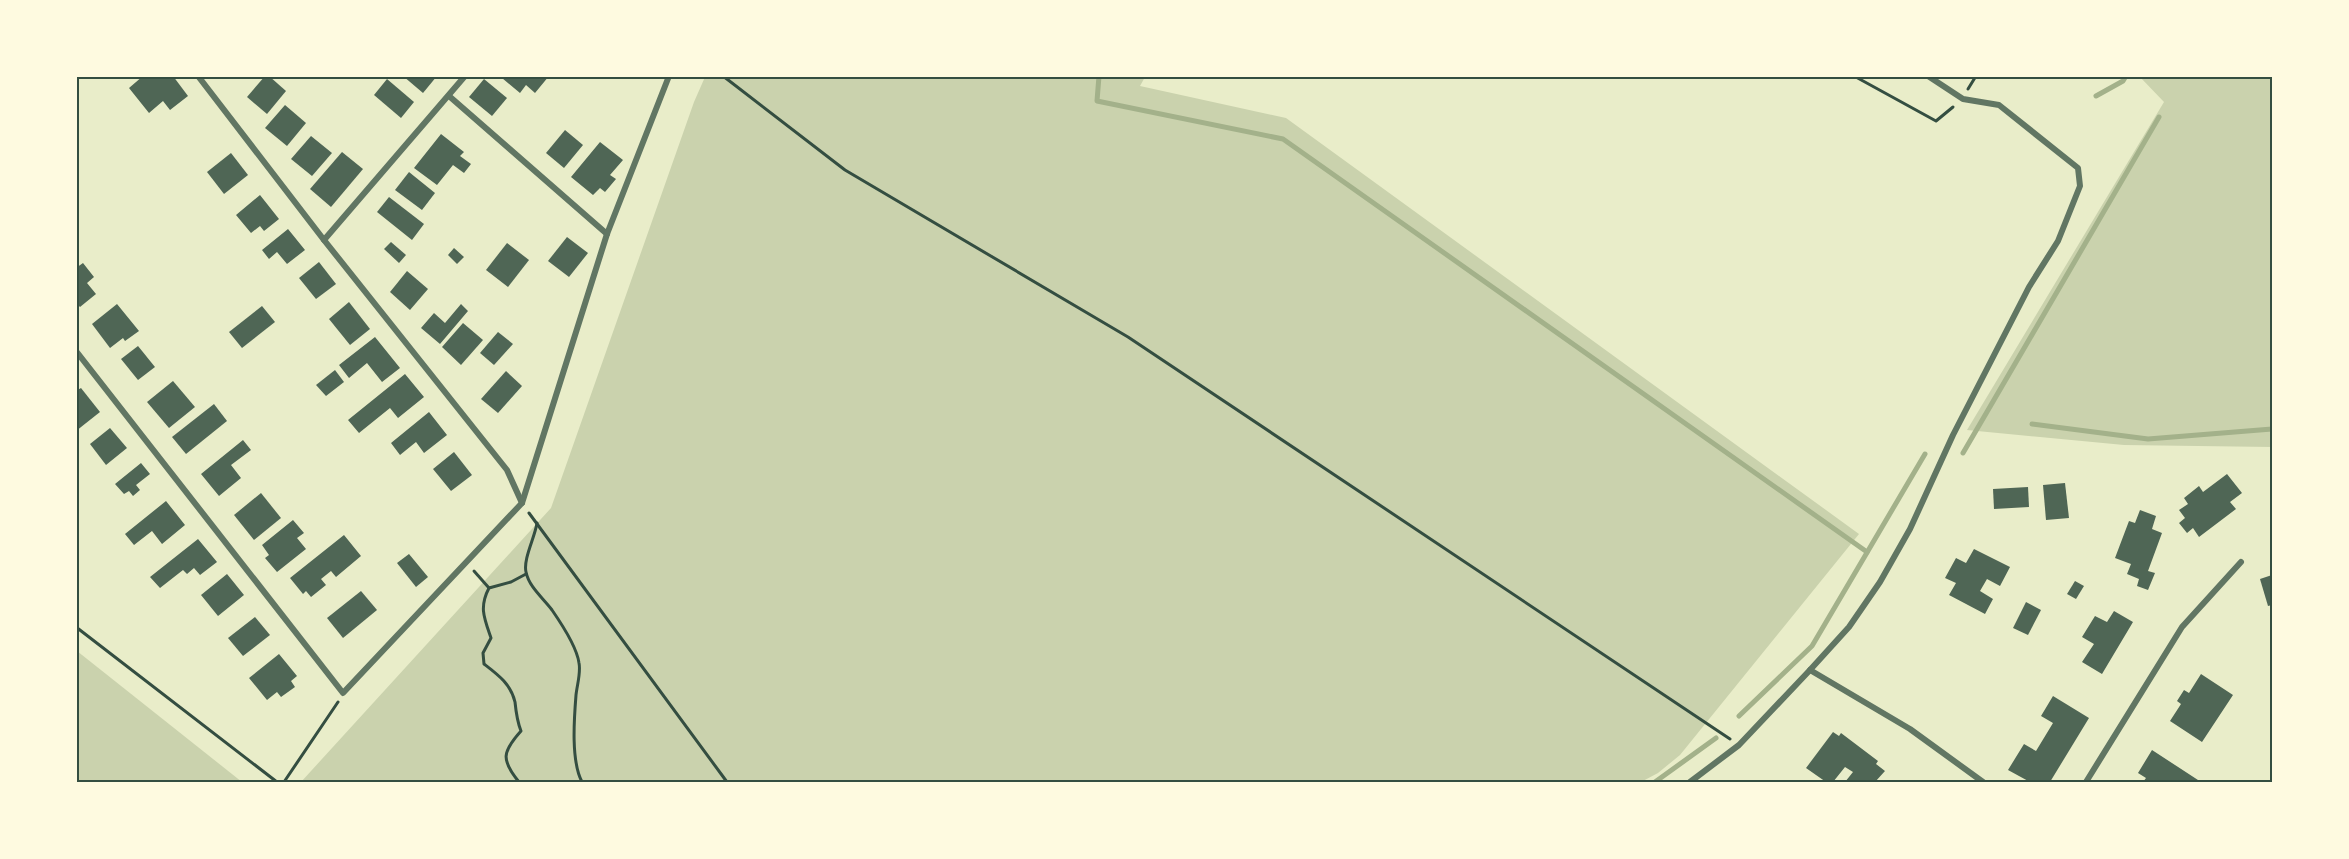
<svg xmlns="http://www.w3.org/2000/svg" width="2349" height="859" font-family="Lato,sans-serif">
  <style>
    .green { fill: #cad2ad }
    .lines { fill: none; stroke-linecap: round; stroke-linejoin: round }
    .stream { stroke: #a3b18a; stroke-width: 5 }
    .building { fill: #4f6655 }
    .path { stroke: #344e41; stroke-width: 3 }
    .minor { stroke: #617663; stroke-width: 6 }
    .neatline { fill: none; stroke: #344e41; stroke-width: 2 }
  </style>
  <rect width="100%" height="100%" fill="#e9edc9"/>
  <g class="green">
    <path d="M705,77h440l-5,9 146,32 573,416 -179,221 -22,18 -17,9h-1340l250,-274 143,-406z"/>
    <path d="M2140,77h132v370l-148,-2 -157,-15 197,-328z"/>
    <path d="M76,651h1l165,131h-165z"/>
  </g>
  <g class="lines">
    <g class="stream">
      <path d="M1099,76l-2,25 186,38 584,413"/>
      <path d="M2096,96l27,-15 3,-5"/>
      <path d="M2032,424l116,15 124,-10"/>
      <path d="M1963,453l196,-336"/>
      <path d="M1739,716l73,-70 113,-192"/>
      <path d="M1655,782l61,-44"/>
    </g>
  </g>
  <g class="building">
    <path d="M143,76h30l15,20 -18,14 -7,-9 -14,12 -20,-25z"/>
    <path d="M265,76h4l17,15 -19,23 -20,-17z"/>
    <path d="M403,76h34l-14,17z"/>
    <path d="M504,76h45l-14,17 -9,-8 -6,8 -18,-15z"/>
    <path d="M387,79l27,23 -13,16 -27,-23z"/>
    <path d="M484,79l23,19 -15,18 -23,-19z"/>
    <path d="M285,105l21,18 -19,23 -22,-18z"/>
    <path d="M565,130l18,15 -19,23 -18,-15z"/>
    <path d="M441,134l23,18 -4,4 11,8 -7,9 -11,-8 -16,20 -23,-17z"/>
    <path d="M311,136l21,17 -20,23 -21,-17z"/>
    <path d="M600,142l23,18 -13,15 6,4 -11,13 -5,-4 -7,7 -22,-18z"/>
    <path d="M342,152l21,17 -32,38 -21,-18z"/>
    <path d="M231,153l17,22 -24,19 -17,-22z"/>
    <path d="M409,172l26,21 -13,17 -27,-20z"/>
    <path d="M260,195l19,24 -15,12 -4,-5 -9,7 -15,-18z"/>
    <path d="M389,197l35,27 -12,16 -35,-28z"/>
    <path d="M288,229l17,21 -18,14 -10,-12 -8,7 -7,-9z"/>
    <path d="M567,237l21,16 -19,24 -21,-16z"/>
    <path d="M391,242l15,13 -7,8 -15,-14z"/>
    <path d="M507,243l22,17 -21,27 -22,-17z"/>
    <path d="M454,248l10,9 -7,7 -9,-9z"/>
    <path d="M319,262l17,22 -20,15 -17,-21z"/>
    <path d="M83,263l11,14 -7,6 9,11 -16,13 -4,-4v-35z"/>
    <path d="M407,271l21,18 -18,21 -20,-18z"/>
    <path d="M349,302l21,27 -20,16 -21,-26z"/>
    <path d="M117,304l22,27 -14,10 -2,-3 -13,10 -18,-24z"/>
    <path d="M461,304l7,7 -28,33 -19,-16 13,-15 11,10z"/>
    <path d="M262,306l13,16 -33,26 -13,-16z"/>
    <path d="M463,323l20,17 -22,25 -19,-18z"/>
    <path d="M498,332l15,12 -19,21 -14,-12z"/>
    <path d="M375,337l25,31 -18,14 -15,-19 -18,15 -10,-13z"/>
    <path d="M138,346l17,21 -17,13 -17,-21z"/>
    <path d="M335,370l9,12 -18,14 -10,-11z"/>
    <path d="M506,371l16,15 -24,27 -17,-14z"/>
    <path d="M405,374l19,23 -26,21 -8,-10 -31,25 -11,-13z"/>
    <path d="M173,381l22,26 -26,21 -22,-26z"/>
    <path d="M81,388l19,24 -24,19v-40z"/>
    <path d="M214,404l13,17 -41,33 -14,-17z"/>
    <path d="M429,412l18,23 -23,18 -8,-11 -16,13 -9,-12z"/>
    <path d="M110,428l17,20 -21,17 -16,-21z"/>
    <path d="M243,440l8,10 -20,15 10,13 -22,18 -18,-22z"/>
    <path d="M454,452l18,23 -21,16 -18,-22z"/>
    <path d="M141,463l9,11 -14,11 4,5 -7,6 -4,-5 -5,3 -9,-10z"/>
    <path d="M2227,474l15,19 -12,9 6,7 -37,28 -6,-9 -6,5 -8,-10 6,-5 -6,-8 9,-6 -4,-6 15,-12 4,6z"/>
    <path d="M2065,483l4,35 -23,2 -3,-35z"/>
    <path d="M2028,487l1,20 -35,2 -1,-20z"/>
    <path d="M261,493l20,25 -27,22 -20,-25z"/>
    <path d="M166,501l19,24 -23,19 -10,-13 -18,14 -9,-11z"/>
    <path d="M2140,510l16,6 -4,13 10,4 -14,38 7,2 -7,17 -11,-4 2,-7 -12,-5 4,-10 -16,-6 14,-37 6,2z"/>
    <path d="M293,520l11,13 -7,5 9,11 -29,23 -12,-14 4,-3 -7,-10z"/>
    <path d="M344,535l17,21 -25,21 -5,-6 -10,8 5,6 -15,12 -5,-6 -3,3 -13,-16z"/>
    <path d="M198,539l19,23 -17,13 -6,-7 -7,6 -4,-4 -23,18 -10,-11z"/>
    <path d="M1974,549l36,18 -10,19 -13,-7 -7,12 13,8 -8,15 -36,-19 7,-12 -11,-5 11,-20 10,5z"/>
    <path d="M409,554l19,23 -12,10 -19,-24z"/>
    <path d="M227,574l17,21 -26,21 -17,-21z"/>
    <path d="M2272,575v30l-4,1 -8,-27z"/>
    <path d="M2075,581l9,5 -8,13 -9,-5z"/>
    <path d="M361,591l16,19 -34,28 -16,-20z"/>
    <path d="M2026,602l15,8 -13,25 -15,-7z"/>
    <path d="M2114,611l19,11 -31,52 -20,-12 12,-18 -12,-7 13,-21 12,6z"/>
    <path d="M255,617l15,18 -27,21 -15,-18z"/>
    <path d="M279,654l18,22 -6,5 4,6 -14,10 -4,-5 -10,8 -18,-22z"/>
    <path d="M2201,674l32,21 -31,47 -32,-21 11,-17 -4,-3 7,-11 5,3z"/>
    <path d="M2053,696l36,22 -39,64h-20l-22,-12 16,-26 12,7 17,-28 -12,-7z"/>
    <path d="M1833,732l6,4 2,-3 37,28 -2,3 9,7 -10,11h-30l8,-10 -8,-5 -12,15h-7l-20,-14z"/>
    <path d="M2152,750l46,30 -2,2h-53l3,-4 -8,-5z"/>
  </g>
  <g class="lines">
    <g class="path">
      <path d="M723,76l122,94 283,167 602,402"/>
      <path d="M1854,76l82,45 17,-14"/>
      <path d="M1968,89l8,-13"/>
      <path d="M529,513l198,269"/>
      <path d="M537,523c-2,14 -14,36 -11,49 3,15 17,26 26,38 9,13 25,38 27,53 2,10 -2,22 -3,32 -2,25 -5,66 6,87"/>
      <path d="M474,571l15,17"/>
      <path d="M76,627l201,155"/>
      <path d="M284,782l54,-80"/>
      <path d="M519,782c-18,-22 -17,-30 2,-51 -4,-10 -5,-19 -6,-29 -4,-18 -18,-28 -31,-38l-1,-11 8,-15c-7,-20 -12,-31 -2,-50l22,-6 15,-8"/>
    </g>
    <g class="minor">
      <path d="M198,76l126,164 183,230 15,33"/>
      <path d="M449,96l158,138"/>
      <path d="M324,240l141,-164"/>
      <path d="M76,351l267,342 179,-190 85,-269 62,-158"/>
      <path d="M1810,670l100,59 73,53"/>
      <path d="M1690,782l49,-37 71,-75 39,-43 31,-45 30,-53 43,-94 76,-148 29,-46 22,-55 -2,-18 -79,-63 -36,-6 -35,-23"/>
      <path d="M2086,782l96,-155 59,-65"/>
    </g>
  </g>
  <rect width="2349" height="859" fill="none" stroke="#fefae0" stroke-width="156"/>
  <rect x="78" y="78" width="2193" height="703" class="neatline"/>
</svg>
